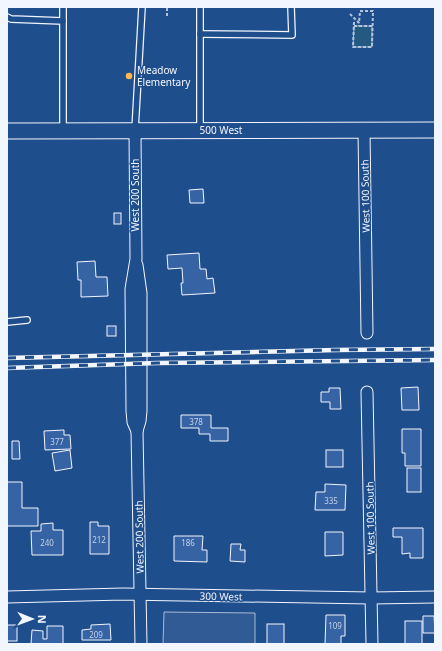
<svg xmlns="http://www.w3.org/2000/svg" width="442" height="651" font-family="'Noto Sans',sans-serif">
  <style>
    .green { fill: #245a82; stroke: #a8bbd7 }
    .parking { fill: #305b95; stroke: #a8bbd7 }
    .building { fill: #3563a3; stroke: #f2f6ff }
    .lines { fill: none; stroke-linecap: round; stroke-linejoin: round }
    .lane-casing { stroke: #f2f6ff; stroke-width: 8 }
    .street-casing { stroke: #f2f6ff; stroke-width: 13 }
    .secondary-casing { stroke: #f2f6ff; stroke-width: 17 }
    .path { stroke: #b3c4dc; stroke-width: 2; stroke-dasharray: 3 2; stroke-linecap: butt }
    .lane { stroke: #1f4e8c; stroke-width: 5.5 }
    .street { stroke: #1f4e8c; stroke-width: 11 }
    .secondary { stroke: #1f4e8c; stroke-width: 15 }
    .rail-casing { stroke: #f2f6ff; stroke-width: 4.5 }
    .rail { stroke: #1f4e8c; stroke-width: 3; stroke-dasharray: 9; stroke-linecap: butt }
    .poi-dot { fill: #ffb74d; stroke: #1f4e8c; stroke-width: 1.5 }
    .labels { text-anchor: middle; stroke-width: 3; stroke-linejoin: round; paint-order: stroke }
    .number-label { font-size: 8px; fill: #c3d1e8 }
    .poi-label { font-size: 10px; fill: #f2f6ff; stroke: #1f4e8c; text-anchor: start }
    .street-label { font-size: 10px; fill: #f2f6ff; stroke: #1f4e8c }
  </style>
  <rect width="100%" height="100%" fill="#1f4e8c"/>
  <path class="green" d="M354,26h18v21h-19z"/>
  <path class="parking" d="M164,612l91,1v31h-92z"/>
  <g class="building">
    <path d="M203,189l1,14h-14l-1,-13z"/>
    <rect x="114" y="213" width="7" height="11"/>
    <path d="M199,253l1,16h6l1,10 6,-1 2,15 -33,2 -1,-12h2l-1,-15 -14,1 -1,-14z"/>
    <path d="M95,261l1,16h11l1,19 -27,1v-17h-3l-1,-18z"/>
    <rect x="107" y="326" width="9" height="10"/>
    <path d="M418,387l1,23h-17l-1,-22z"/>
    <path d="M329,388h11l1,21h-11v-7h-9v-10h8z"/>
    <path d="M181,415h30v13h17v13h-18v-7h-11v-6h-18z"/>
    <path d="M402,429h19v37h-16v-13h-3z"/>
    <path d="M64,430v5h6l1,14 -26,1 -1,-19z"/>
    <path d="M12,441h7l1,18h-8z"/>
    <path d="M70,450l2,18 -17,3 -3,-18z"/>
    <rect x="326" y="450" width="17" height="17"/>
    <rect x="407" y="468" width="14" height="24"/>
    <path d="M7,482h15v26h16v18h-31z"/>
    <path d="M325,484l21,1 -1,25h-30l1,-18h9z"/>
    <path d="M90,522h8v4h11v28h-19z"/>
    <path d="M53,523v7h10v25h-31l-1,-24h10v-7z"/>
    <path d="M393,528h30v30h-13v-5l-8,1v-17h-9z"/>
    <path d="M325,532h18v23l-18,1z"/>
    <path d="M174,536h29l-1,14h5v12l-33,-1z"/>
    <path d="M231,544h10l-1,6h5v12l-15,-1z"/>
    <path d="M326,615h19v21h-4v8h-16z"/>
    <path d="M423,616h11l1,17h-12z"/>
    <rect x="405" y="621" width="17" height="23"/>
    <path d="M110,624l1,16h-29v-10l9,-1v-4z"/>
    <rect x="267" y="624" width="17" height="20"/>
    <rect x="7" y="625" width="10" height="16"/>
    <path d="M47,626h16v18h-32l1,-14 11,1v8h4z"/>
  </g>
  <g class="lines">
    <g class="lane-casing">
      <g id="lane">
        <path d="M63,7v124"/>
        <path d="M7,17l4,2 52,2"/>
        <path d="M200,34l92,1 -1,-28"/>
        <path d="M135,130l7,-123"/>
        <path d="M200,130v-123"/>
        <path d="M7,322l20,-2"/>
      </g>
    </g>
    <g class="street-casing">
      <g id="street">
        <path d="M135,131l1,128 -5,30 1,122 1,11 4,9 4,213"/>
        <path d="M364,131l3,202"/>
        <path d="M367,392l5,252"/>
        <path d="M137,431l3,-10 1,-10v-118l-4,-28"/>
        <path d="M7,597l116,-3 248,4 64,-1"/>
      </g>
    </g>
    <g class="secondary-casing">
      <path id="secondary" d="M7,131l428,-1"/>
    </g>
    <g class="path">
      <path d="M350,14l9,9v3"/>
      <path d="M167,16v-9"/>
      <path d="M354,22l-1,25h19l1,-36h-13l-1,12"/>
      <path d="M354,26h18"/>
    </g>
    <use href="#lane" class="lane"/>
    <use href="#street" class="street"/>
    <use href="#secondary" class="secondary"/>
    <g class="rail-casing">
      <g id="rail">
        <path d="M7,358l329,-8 99,-1"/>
        <path d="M7,368l150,-5 278,-3"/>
      </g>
    </g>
    <use href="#rail" class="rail"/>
  </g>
  <circle class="poi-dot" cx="129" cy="76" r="4"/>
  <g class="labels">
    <g class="number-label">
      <text x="196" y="425">378</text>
      <text x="57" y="445">377</text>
      <text x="331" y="504">335</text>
      <text x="99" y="543">212</text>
      <text x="47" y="546">240</text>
      <text x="188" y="546">186</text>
      <text x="335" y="629">109</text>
      <text x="96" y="638">209</text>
    </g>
    <g class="poi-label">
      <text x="137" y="74">Meadow<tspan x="137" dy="12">Elementary</tspan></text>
    </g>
    <g class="street-label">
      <text x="221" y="134">500 West</text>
      <text transform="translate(135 195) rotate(-90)" y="4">West 200 South</text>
      <text transform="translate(365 196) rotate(-91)" y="4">West 100 South</text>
      <text transform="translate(370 518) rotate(-91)" y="4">West 100 South</text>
      <text transform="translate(139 537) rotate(-91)" y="4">West 200 South</text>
      <text transform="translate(221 596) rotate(1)" y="4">300 West</text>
    </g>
  </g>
  <rect width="442" height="651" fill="none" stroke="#f2f6ff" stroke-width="16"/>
  <g transform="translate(32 619) rotate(91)" stroke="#1f4e8c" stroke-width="3" paint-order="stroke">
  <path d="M0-3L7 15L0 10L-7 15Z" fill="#f2f6ff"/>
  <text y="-6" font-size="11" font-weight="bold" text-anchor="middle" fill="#f2f6ff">N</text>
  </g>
</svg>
